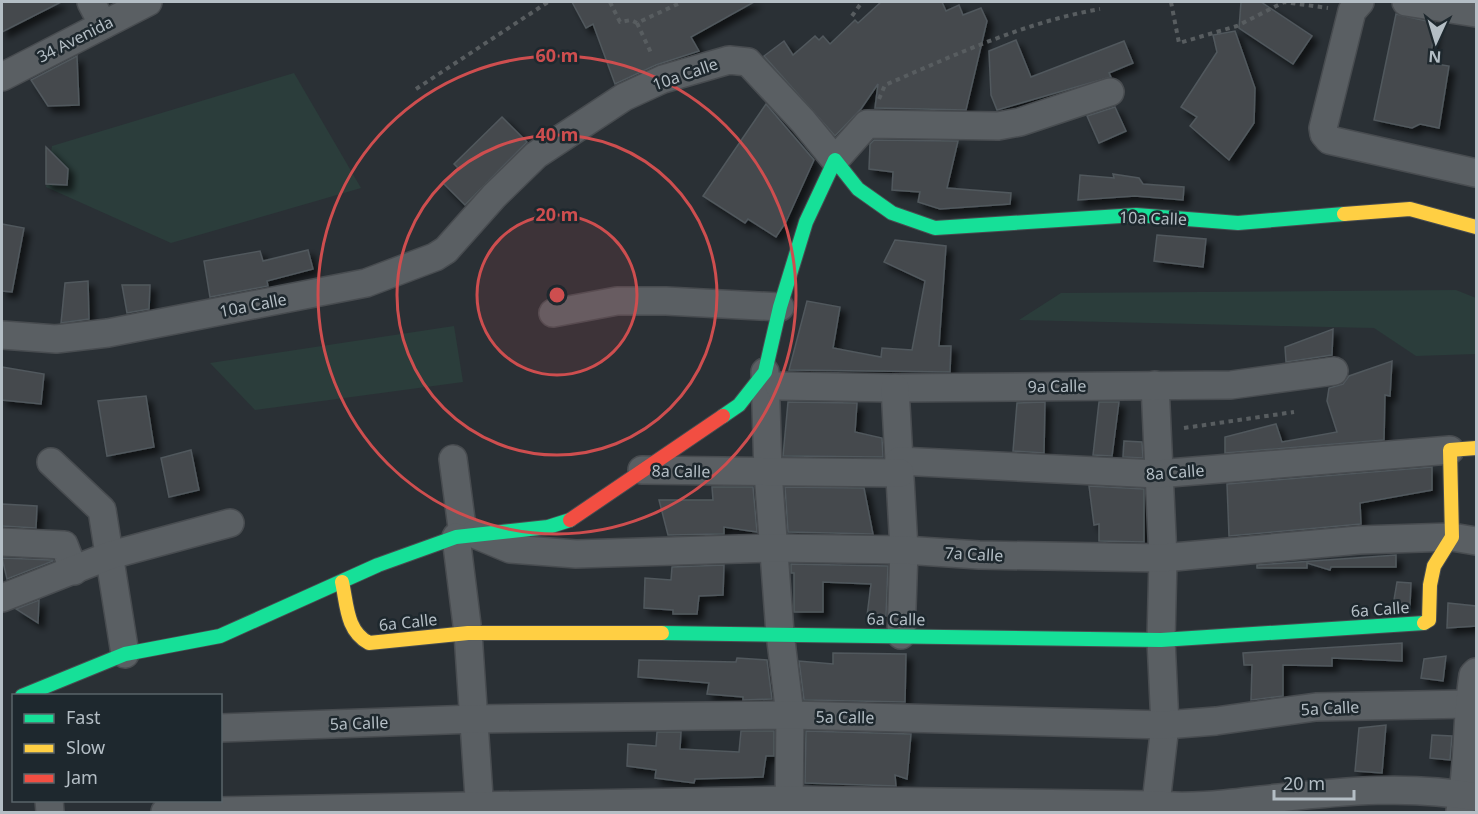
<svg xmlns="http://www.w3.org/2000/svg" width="1478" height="814" font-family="'Noto Sans',sans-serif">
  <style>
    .green { fill: #2b3d3b }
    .building { fill: #444a4e; stroke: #51585d; stroke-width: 1.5; filter: url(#shadow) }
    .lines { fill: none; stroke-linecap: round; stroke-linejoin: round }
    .street-casing { stroke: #484c50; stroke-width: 30 }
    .fast-casing { stroke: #484c50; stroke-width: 16 }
    .slow-casing { stroke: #484c50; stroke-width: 16 }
    .jam-casing { stroke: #484c50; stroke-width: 16 }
    .path { stroke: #585d60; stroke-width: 4; stroke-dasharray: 4.5 4.5; stroke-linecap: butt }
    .street { stroke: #5a5f63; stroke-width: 27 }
    .fast { stroke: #16e098; stroke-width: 14 }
    .slow { stroke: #ffcf43; stroke-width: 14 }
    .jam { stroke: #f24e42; stroke-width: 14 }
    .ring { fill: none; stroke: #ce4e4f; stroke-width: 3 }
    .labels { text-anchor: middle; stroke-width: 5; stroke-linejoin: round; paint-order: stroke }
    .street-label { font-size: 16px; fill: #b4bec5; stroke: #1e282e }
    .centre { fill: #ce4e4f; stroke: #1e282e; stroke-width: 3 }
    .ring-label { font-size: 18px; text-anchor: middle; font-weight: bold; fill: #ce4e4f; stroke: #1e282e; stroke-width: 5; stroke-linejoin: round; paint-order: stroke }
  </style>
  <defs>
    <filter id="shadow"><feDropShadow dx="5.5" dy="5.5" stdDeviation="3" flood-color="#0009"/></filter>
  </defs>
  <rect width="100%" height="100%" fill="#2a3035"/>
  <g class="green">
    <path d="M294,73l67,115 -190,55 -125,-56 6,-41z"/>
    <path d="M1456,290l20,8v56l-60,2 -42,-28 -355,-8 42,-27z"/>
    <path d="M454,326l9,56 -208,28 -45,-47z"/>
  </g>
  <g class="building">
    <path d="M2,2h59l-59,30z"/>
    <path d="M572,2h182l-63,35 8,14 -43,14 -41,19 -22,-60 -7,4z"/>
    <path d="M881,2h61l4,9 13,-6 4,10 18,-7 6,13 -21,89 -91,-2 3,-24 -17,25 -26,27 -71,-80 20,-15 9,14 22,-19 4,4 4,-4 7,8 25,-24 3,3z"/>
    <path d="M1241,2h20l51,34 -19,28 -54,-36z"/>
    <path d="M1396,14l39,9 -5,40 19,3 -10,62 -19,-4 -8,4 -38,-8z"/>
    <path d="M1235,31l20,57 -1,35 -25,37 -39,-34 7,-9 -16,-10 36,-55 -4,-17z"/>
    <path d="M1016,40l15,37 93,-36 9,22 -24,10 2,4 -114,33 -6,-15 -2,-44z"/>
    <path d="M77,56l2,49 -31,1 -17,-26z"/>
    <path d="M766,104l48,56 -28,62 -10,15 -28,-18 -3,4 -42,-27z"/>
    <path d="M1115,107l11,24 -27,12 -12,-27z"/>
    <path d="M502,117l25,25 -62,63 -22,-22 15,-15 -4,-4z"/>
    <path d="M874,140l84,1 -11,47 64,5 -1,11 -70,5 -22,-7 2,-10 -28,-2 1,-18 -24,-3 1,-25z"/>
    <path d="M46,147l22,22 -1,16 -21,-1z"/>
    <path d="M1113,174l26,4 4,6 41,3 -1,13 -48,-4 -57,4 2,-25 34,3z"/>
    <path d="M2,224l22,4 -12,64 -10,-1z"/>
    <path d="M1157,235l49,4 -3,28 -49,-6z"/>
    <path d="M895,240l51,6 -7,100h12l-1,26 -161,-2 18,-69 33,6 -7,41 48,9 1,-9 30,2 13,-69 -41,-19z"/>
    <path d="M308,250l5,19 -46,12 1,5 -58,11 -6,-36 56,-10 3,10z"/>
    <path d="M88,281l1,38 -28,4 4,-40z"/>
    <path d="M122,285h28l-1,24 -22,4z"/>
    <path d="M1333,329l-1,26 -46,7 -1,-15z"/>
    <path d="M1392,361l-2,35 -5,-1 -1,45 -159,13v-16l51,-13 6,18 55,-10 -10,-31 2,-13 14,-4 6,-8z"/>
    <path d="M2,367l42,7 -3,30 -39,-4z"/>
    <path d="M146,396l8,51 -47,9 -9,-55z"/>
    <path d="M788,402l69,1 -2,29 27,6 1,19 -100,-1z"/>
    <path d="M1045,402l-1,51 -31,-2 4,-48z"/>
    <path d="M1099,402h20l-7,54 -19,-1z"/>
    <path d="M1124,441l18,1 1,16 -20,-1z"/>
    <path d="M191,450l8,40 -30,7 -8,-39z"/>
    <path d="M1432,467v23l-72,13 1,21 -132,12 -2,-52z"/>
    <path d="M1089,486l55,3v53l-45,-1v-17l-5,1z"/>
    <path d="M712,487h41l4,45 -33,-5v7l-56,1 -9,-35h54z"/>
    <path d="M785,487l79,1 9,46 -85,-2z"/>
    <path d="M2,504l35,2 -1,22 -34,-2z"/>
    <path d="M1396,555v12h-65l-1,3 -23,-7v5h-50v-3z"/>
    <path d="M2,558l51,2v1l-46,18z"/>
    <path d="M791,564l97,2 -2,50h-19l4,-32 -48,-2v30h-29v-39h-3z"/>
    <path d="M724,565l-1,30 -24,1 -2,18h-24v-4l-29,-2 1,-30 26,2 1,-13z"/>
    <path d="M1397,582l14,1 -1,22 -17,1z"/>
    <path d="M39,600l-1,23 -22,-14z"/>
    <path d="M1448,603l28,3v20l-29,2z"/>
    <path d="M1402,643v18l-70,-3v8l-49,-1v31l-32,4 1,-35h-8l-1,-12z"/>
    <path d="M833,653l73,1 -1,48 -101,-2 -5,-39 34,3z"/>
    <path d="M1446,656l-3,25 -22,-3 3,-19z"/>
    <path d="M737,658l30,2 5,39 -29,1v-3l-36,-3 2,-11 -71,-6 1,-17 97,2z"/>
    <path d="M1386,725l-4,48 -27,-2 4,-43z"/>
    <path d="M741,731h33v25h-8l-3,21 -68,2 -1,4 -39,-5 1,-8 -29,-4 1,-22 28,2 1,-14h24l-1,17 59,3z"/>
    <path d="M806,731l105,3 -4,45 -12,-4 1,11 -91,-3z"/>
    <path d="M1432,735l20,1 -2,24 -20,-2z"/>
  </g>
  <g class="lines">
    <g class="street-casing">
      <g id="street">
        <path d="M91,2l12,23"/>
        <path d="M1360,2l-8,9 -29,117 1,6 5,6 147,33"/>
        <path d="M1406,2l70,11"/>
        <path d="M2,77l146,-75"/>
        <path d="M553,313l64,-12h49l114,6"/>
        <path d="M2,335l54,4 52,-6 258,-50 69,-26 11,-7 48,-54 42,-41 88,-58 39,-18 66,-19 19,2 55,59 32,39 32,-36 131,2 22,-4 90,-30"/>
        <path d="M765,372l3,100 12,161 10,82 -1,97"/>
        <path d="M1155,385l8,173 -2,82 4,85 -10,87"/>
        <path d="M779,386l116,2 336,-3 103,-14"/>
        <path d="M895,388l9,162 -3,85"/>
        <path d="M453,459l10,76"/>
        <path d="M899,461l258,13 293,-24"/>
        <path d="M51,462l51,48 23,144"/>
        <path d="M642,470l258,3"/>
        <path d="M474,534l36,15 66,5 199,-6 129,2 75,5 184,3 196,-18 93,-3 24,4"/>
        <path d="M456,537l12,96 12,179"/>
        <path d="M2,542l62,3 10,26"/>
        <path d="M2,598l109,-43 119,-32"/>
        <path d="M220,728l255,-9 315,-4 375,10 51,-4 100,-14 152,-3"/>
        <path d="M49,800l1,12"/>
        <path d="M1460,811c9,-45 6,-91 13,-136l3,-3"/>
        <path d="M165,812l623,-12 368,5c41,4 82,-3 123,-7 65,-7 133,-13 197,-1"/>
      </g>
    </g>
    <g class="fast-casing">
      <g id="fast">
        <path d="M723,416l16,-11 26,-33 15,-65 26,-85 29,-62 23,29 34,24 43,15 201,-13 102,8 106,-9"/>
        <path d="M662,633l499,7 263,-17"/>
        <path d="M22,696l103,-42 95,-18 158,-71 78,-28 92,-10 22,-7"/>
      </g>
    </g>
    <g class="slow-casing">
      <g id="slow">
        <path d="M1344,214l66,-5 66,18"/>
        <path d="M342,582c5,22 4,49 27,61l99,-10h194"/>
        <path d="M1424,623l5,-3 1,-35 4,-19 18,-29 -2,-87 26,-2"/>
      </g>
    </g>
    <g class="jam-casing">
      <path id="jam" d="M570,520l153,-104"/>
    </g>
    <g class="path">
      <path d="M610,2l10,20 11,-2 6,3 45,-21"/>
      <path d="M1171,2l8,41 58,-17 47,-24 44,6"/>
      <path d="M852,16l10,-14"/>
      <path d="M637,23l15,32"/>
      <path d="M416,89l132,-87"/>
      <path d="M879,99l6,-14c70,-30 140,-63 215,-76"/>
      <path d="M1184,428l110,-16"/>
    </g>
    <use href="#street" class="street"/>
    <use href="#fast" class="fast"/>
    <use href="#slow" class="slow"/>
    <use href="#jam" class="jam"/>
  </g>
  <circle cx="557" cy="295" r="80" fill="#ce4e4f" fill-opacity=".12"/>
  <g class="ring">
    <circle cx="557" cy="295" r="80"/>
    <circle cx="557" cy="295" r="160"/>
    <circle cx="557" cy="295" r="239"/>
  </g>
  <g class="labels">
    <g class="street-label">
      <text transform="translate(75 39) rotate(-27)" y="6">34 Avenida</text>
      <text transform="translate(685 74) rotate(-19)" y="6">10a Calle</text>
      <text transform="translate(1153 218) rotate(2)" y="6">10a Calle</text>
      <text transform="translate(253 305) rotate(-11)" y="6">10a Calle</text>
      <text transform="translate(1057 386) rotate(-1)" y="6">9a Calle</text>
      <text transform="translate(681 471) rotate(1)" y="6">8a Calle</text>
      <text transform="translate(1175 472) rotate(-4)" y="6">8a Calle</text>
      <text transform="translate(974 554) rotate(3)" y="6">7a Calle</text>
      <text transform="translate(1380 609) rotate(-4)" y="6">6a Calle</text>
      <text transform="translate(896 619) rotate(1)" y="6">6a Calle</text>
      <text transform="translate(408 622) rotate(-6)" y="6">6a Calle</text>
      <text transform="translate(1330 708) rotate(-3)" y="6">5a Calle</text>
      <text transform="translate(845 717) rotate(1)" y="6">5a Calle</text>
      <text transform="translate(359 723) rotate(-2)" y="6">5a Calle</text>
    </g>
  </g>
  <circle cx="557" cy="295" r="9" class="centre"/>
  <g class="ring-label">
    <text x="557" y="62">60 m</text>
    <text x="557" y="141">40 m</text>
    <text x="557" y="221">20 m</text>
  </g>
  <rect width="1478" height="814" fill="none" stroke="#b4bec5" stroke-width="6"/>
  <rect x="12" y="694" width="210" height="108" fill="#1e282e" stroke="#5a646a" stroke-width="1.5"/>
  <rect x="24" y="714" width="30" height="9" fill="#16e098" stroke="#5a646a" stroke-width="1.5"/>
  <text x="66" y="724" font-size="18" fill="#b4bec5">Fast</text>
  <rect x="24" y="744" width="30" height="9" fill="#ffcf43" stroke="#5a646a" stroke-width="1.5"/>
  <text x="66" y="754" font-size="18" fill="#b4bec5">Slow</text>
  <rect x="24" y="774" width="30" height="9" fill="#f24e42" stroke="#5a646a" stroke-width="1.5"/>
  <text x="66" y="784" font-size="18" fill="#b4bec5">Jam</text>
  <g transform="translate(1436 42) rotate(184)" stroke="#1e282e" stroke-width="4.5" paint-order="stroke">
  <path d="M0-4.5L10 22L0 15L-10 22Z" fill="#b4bec5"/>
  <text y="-9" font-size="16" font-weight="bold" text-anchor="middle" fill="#b4bec5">N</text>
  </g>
  <path d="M1274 790v9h80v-9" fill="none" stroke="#b4bec5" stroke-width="3"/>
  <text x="1283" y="790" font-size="18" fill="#b4bec5" stroke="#1e282e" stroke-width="4.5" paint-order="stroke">20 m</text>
</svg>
